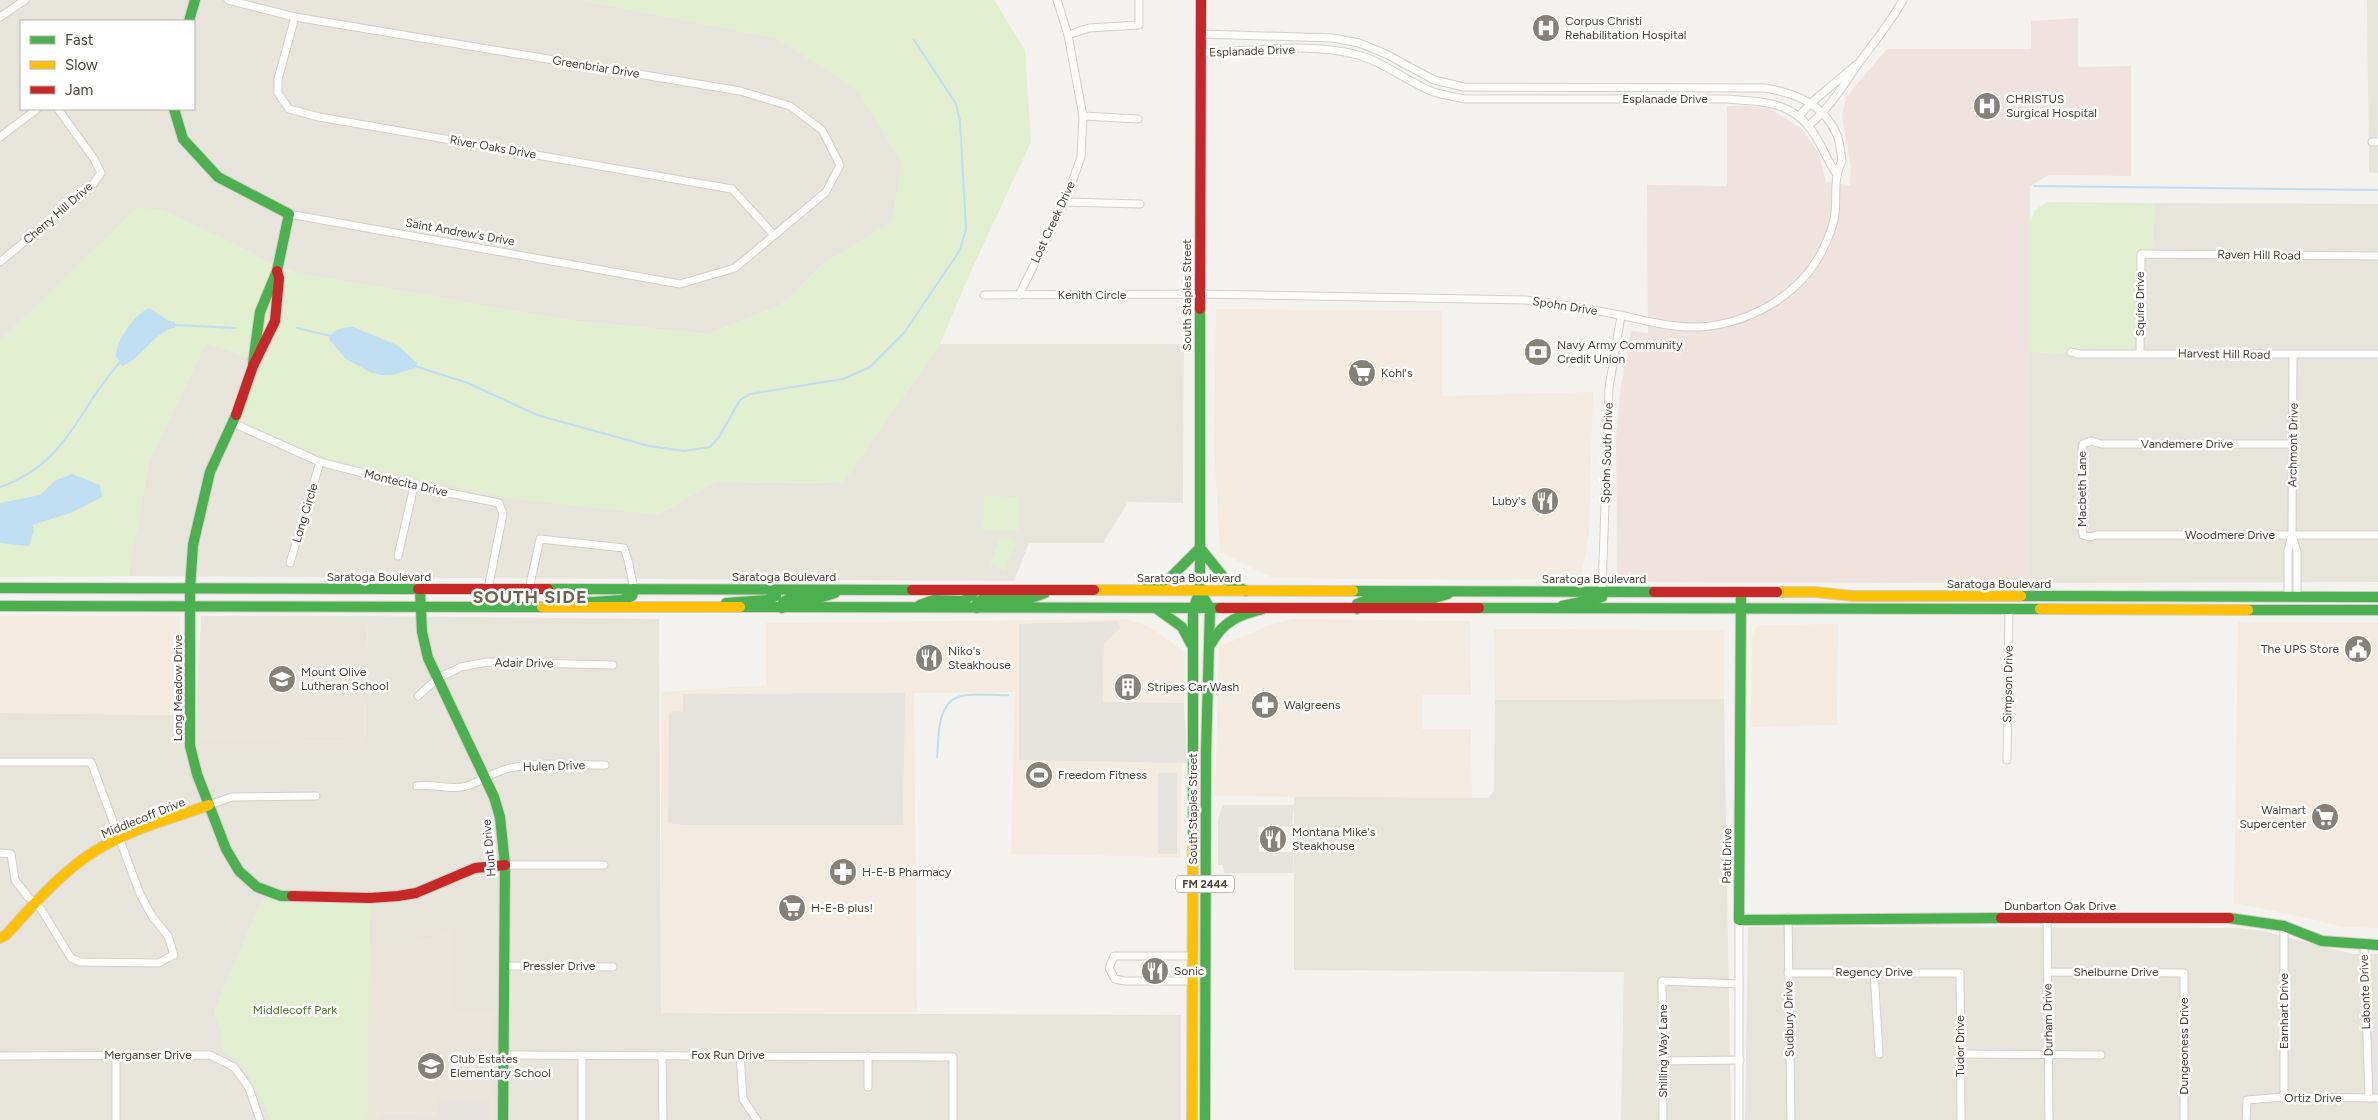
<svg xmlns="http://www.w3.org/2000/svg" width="2378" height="1120" font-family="Figtree,sans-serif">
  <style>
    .residential { fill: #e7e4dc; fill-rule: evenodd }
    .commercial { fill: #f3ebdf }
    .education { fill: #eae5da }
    .medical { fill: #eee3df }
    .green { fill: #e1eecf }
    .parking { fill: #e6e3df }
    .water { fill: #c0ddf1 }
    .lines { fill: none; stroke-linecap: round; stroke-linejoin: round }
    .stream { stroke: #c0ddf1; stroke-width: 2 }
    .street-casing { stroke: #d2d0cb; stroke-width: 9 }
    .fast-casing { stroke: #d3cfc5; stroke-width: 12 }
    .slow-casing { stroke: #d3cfc5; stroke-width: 12 }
    .jam-casing { stroke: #d3cfc5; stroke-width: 12 }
    .street { stroke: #fdfdfc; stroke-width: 7 }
    .fast { stroke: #4caf50; stroke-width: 10 }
    .slow { stroke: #ffc107; stroke-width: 10 }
    .jam { stroke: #c62828; stroke-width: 10 }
    .labels { text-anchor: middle; stroke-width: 5; stroke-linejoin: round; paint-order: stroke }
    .shield { fill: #fff; stroke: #817c74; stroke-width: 1 }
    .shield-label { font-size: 11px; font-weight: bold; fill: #4b4439 }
    .poi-label { font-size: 12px; fill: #4b4439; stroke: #fff; text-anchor: start }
    .street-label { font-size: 12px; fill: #4b4439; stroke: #fff }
    .park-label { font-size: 12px; fill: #4a7f2a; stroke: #fff }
    .district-label { font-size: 18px; font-weight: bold; letter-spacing: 1px; fill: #6e6250; stroke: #fff }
  </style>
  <rect width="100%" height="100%" fill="#f4f2ee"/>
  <g class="residential">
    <path d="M0,0h581l196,38 82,53 43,72 -9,58 -71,44 -41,40 -73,29 -141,-14 -269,-47 -34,-13 -29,-16 -98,-36 -137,133zM21,21h173v88h-173z"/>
    <path d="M2367,0h11v173l-9,-1z"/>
    <path d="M2154,203l224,1v378l-348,1v-232l25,3 32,-6 43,1 6,-6v-72l16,-25z"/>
    <path d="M206,342l451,173 58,-33 127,1 98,-139h244l-1,159 -55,-1 -25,41h-74l-15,38 -886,-5 21,-114z"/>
    <path d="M368,616l291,3 2,394 520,2v105h-687v-107l-43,-1v-81l-39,14h-44l2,-42 -79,1 -28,-6 -49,114 7,17 2,23 12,6 18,21 18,41h-271v-407l179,2 2,25 184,2z"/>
    <path d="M1724,699l7,421h-110l3,-148 -330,-2v-174l194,2 6,-7 1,-91z"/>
    <path d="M1748,927l489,1 26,3 90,23h25v166h-633z"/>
  </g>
  <g class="commercial">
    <path d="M1216,309l226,2v85l151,-4 -4,141 -8,45 -91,2 -217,-2 -53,-26 -6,-107z"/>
    <path d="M0,616h180l-1,99 -179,-2z"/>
    <path d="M1127,619l25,9 34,25 -6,204 -169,-3 4,-162 -101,1 3,319 -256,1v-321l105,-7v-62z"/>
    <path d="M1292,619l178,2 1,74h-49v34h49l1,69 -257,-2 4,-149 48,-21z"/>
    <path d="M2238,622l140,1v305l-36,-1 -30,-8 -78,-16z"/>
    <path d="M1838,624l-1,101 -86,2 1,-92 6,-10z"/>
    <path d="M1494,629l230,1v69l-229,1z"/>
  </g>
  <g class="education">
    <path d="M201,616h167l-3,126 -170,-1z"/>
    <path d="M451,931v81h43v108h-127l1,-175h44z"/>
  </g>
  <path class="medical" d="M2078,18v49l53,-1v110l-82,-1 -19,11v397l-413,-1 -1,-145 5,-53 10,-53 17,2 -1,-148 80,1v-80h23l19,2 33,21 17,24 7,29 24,3 1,-17 -9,-53 4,-18 41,-48h144v-28z"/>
  <g class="green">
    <path d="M581,0h413l31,50 6,92 -60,129 -31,73 -98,139 -127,-1 -58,33 -145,-16 -185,-40 -89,-38 23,-57 -55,-22 -57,120 -21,114 -128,1v-236l136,-133 26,1 73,35 29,16 34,13 269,47 141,14 73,-29 41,-40 71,-44 9,-58 -44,-72 -81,-53z"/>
    <path d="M2047,202l107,1 -2,43 -16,25v72l-6,6 -43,-1 -32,6 -25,-3v-129l5,-12z"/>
    <path d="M984,496l35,1 -1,34 -35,-1z"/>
    <path d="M1001,535l16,6 -12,30 -15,-6z"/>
    <path d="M263,898l28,6 79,-1 -3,217h-96c-17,-28 -16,-50 -48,-68l-2,-23 -7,-17z"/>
  </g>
  <g class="parking">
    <path d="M1119,621l1,8 -16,14 -1,59 81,1 3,60 -168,-3v-136z"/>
    <path d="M905,693l-2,132h-219l-16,-2 1,-109 5,-3 9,1v-18z"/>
    <rect x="1158" y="773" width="19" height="81"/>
    <path d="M1223,805h71l-2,21 -34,1 1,25h34l1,21h-70l-1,-8h-5v-46z"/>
    <path d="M438,1100l51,1v19h-109v-6l57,1z"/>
  </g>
  <g class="water">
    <path d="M149,308l20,13 6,1v6c-18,0 -33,31 -53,38l-6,-9c0,-17 18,-42 33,-49z"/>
    <path d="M353,327l44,18 20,18 -2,5 -23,7h-11l-9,-2 -26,-14 -17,-20c5,-11 13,-11 24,-12z"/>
    <path d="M72,474l28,11 2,12 -29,15 -41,13 2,5 -5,16 -29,-3v-40l40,-8 15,-14z"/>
  </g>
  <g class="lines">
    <g class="stream">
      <path d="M2034,186l344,4"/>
      <path d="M175,325l60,3"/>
      <path d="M297,328l34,8"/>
      <path d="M415,366l53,17 69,32 112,31 35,5 26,-4 9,-10 21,-37 10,-6 93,-15 27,-12 34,-34 56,-83 6,-21 -6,-108 -4,-17 -42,-64"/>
      <path d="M0,487c69,-24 77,-78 121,-126"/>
      <path d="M937,757c2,-18 -1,-52 21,-60 12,-5 37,-1 50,-2"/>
    </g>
    <g class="street-casing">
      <g id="street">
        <path d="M228,0l67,17 445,74 50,15 32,24 18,35 -14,27 -91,76 -55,16 -391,-70"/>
        <path d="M0,17l25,-17"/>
        <path d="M295,17l-17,62v14l11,16 30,8 413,72 42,46"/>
        <path d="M1068,35l21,-7 50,-3v-25"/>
        <path d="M1201,53c51,-2 107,-11 157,2 26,7 48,26 73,36 10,4 22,5 33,8h263c41,3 71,3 92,43 6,11 10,21 17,31"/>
        <path d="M1083,116l55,3"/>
        <path d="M1799,116l12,-13 45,-38"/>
        <path d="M1808,126c23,-19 36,-42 53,-66 15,-20 29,-37 42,-60"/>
        <path d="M0,137l37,-28"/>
        <path d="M2372,142h6"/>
        <path d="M1065,202l75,2"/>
        <path d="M0,262l91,-75 10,-14 -7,-14 -36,-50"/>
        <path d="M984,295l215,-1 327,6c32,4 63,9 94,15 26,6 53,13 79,12 50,-3 102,-32 124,-78 5,-10 11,-25 12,-36 2,-18 -2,-35 7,-52 -1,-8 -2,-18 -5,-26 -13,-31 -42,-42 -72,-47l-301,-1 -30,-7 -48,-26 -27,-11 -26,-5 -131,-4"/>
        <path d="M1019,295l46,-93 16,-45 2,-41 -15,-81 -11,-35"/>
        <path d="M2071,352l8,2h299"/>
        <path d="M2140,353l1,-99 237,2"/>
        <path d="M233,423l87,39 94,24 85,17 4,11 -15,75"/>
        <path d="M2293,444h-192l-10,-3 -8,3c-3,9 0,14 0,23 1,14 1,27 1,40 0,10 -4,18 -1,28l7,2 7,-2h281"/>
        <path d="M2292,536l5,15v46"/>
        <path d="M398,556l16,-70"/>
        <path d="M290,563l30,-101"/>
        <path d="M529,589l11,-50 84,9 4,12 6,29"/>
        <path d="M1602,592l7,-204 12,-72"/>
        <path d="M2288,597v-47l4,-15 1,-180"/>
        <path d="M418,696l20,-18 23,-11 26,-5 126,3"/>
        <path d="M2007,760l2,-151"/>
        <path d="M0,762h91l49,132 12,22 16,20 6,19 -16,8 -78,-1 -9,-4 -30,-49 -13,-12 -13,-17 -4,-26 -11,-1"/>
        <path d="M417,786c17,-3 33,5 50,0 13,-4 25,-13 39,-17 32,-8 66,-4 99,-4"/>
        <path d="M209,805l23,-8 84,-1"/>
        <path d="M505,865h99"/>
        <path d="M1788,918l3,202"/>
        <path d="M2047,919l2,201"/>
        <path d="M1739,920v200"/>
        <path d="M2364,946l5,152"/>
        <path d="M505,966l108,1"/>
        <path d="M1874,971l5,83"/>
        <path d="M2048,972l136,1v147"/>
        <path d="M1788,973h172l1,147"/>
        <path d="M1192,981h-67l-10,-2 -6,-11 5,-12h78"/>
        <path d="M1961,1054l140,1"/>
        <path d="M503,1055l450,2v63"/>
        <path d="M582,1055v65"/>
        <path d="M662,1055l1,65"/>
        <path d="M740,1055l3,44 14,21"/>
        <path d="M0,1056l210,-1 24,12 15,21 11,32"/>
        <path d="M116,1056v64"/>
        <path d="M868,1056v31"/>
        <path d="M1664,1061l76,-1"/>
        <path d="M2284,1097v-171"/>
        <path d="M1663,1120l-1,-139 77,3"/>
        <path d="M2246,1120l1,-20 37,-3 94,1"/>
      </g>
    </g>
    <g class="fast-casing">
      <g id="fast">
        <path d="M189,21l6,-21"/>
        <path d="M174,109l9,30 35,38 71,37 -12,57 -17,41 -7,51"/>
        <path d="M236,415l-26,57 -17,73 -3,44v157l7,28 29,75 13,22 18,16 24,9h11"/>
        <path d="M1200,548l25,31 21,12"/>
        <path d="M0,588l418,1"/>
        <path d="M548,589l364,1"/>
        <path d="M420,590l2,42 6,26 66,139 6,20 5,48 -2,255"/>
        <path d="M1144,590l25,-11 31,-31"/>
        <path d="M1200,591l10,18 -4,144 -1,367"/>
        <path d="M1353,591l301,1"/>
        <path d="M1741,592l-2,328 262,-2"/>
        <path d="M2021,596l357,1"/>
        <path d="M579,603l43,-3 10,-4 2,-7"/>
        <path d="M726,603l41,-3 9,-4v-6"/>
        <path d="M920,605l14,-5 30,1 12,-11"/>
        <path d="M0,606l542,1"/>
        <path d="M1562,606l37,-8 3,-1v-5"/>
        <path d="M740,607l480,1"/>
        <path d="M782,608l1,-6 7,-4h29l16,-5"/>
        <path d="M977,608v-6l6,-3h45l17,-6"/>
        <path d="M1479,608l561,1"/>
        <path d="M1157,609l25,18 9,17"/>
        <path d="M1357,609v-5l10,-4h61l20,-6"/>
        <path d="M2248,610h130"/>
        <path d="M1211,644c12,-23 28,-29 52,-35"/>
        <path d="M1193,842v-233l7,-18v-282"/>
        <path d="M2229,918l55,8 38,15 56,4"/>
      </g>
    </g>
    <g class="slow-casing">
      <g id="slow">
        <path d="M1094,590l259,1"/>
        <path d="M1777,592h38l38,4h168"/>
        <path d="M542,607h198"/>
        <path d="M2040,609l208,1"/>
        <path d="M0,938l6,-3c27,-30 54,-62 89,-84 35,-22 76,-32 114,-46"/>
        <path d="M1192,1120l1,-278"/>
      </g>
    </g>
    <g class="jam-casing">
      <g id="jam">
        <path d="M1200,309l1,-309"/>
        <path d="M236,415l17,-49 22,-45 4,-43 -2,-7"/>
        <path d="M418,589h130"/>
        <path d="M912,590h182"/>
        <path d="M1654,592h123"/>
        <path d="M1220,608h259"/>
        <path d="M292,896l78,2 28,-2 18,-3 59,-25 30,-3"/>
        <path d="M2001,918h228"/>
      </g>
    </g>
    <use href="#street" class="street"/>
    <use href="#fast" class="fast"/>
    <use href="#slow" class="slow"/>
    <use href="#jam" class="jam"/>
  </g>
  <defs>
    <g id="hospital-disc" transform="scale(1.4375)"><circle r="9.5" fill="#868178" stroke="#fff"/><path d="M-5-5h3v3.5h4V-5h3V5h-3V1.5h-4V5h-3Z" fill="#fff"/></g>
    <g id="bank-disc" transform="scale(1.4375)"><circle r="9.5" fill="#868178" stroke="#fff"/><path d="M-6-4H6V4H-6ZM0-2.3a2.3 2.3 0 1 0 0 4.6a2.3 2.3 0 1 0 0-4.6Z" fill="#fff"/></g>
    <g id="supermarket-disc" transform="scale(1.4375)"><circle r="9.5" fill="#868178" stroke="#fff"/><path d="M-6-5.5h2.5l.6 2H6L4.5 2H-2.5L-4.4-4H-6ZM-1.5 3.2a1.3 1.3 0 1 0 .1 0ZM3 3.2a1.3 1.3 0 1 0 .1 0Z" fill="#fff"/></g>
    <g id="restaurant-disc" transform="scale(1.4375)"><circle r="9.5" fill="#868178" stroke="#fff"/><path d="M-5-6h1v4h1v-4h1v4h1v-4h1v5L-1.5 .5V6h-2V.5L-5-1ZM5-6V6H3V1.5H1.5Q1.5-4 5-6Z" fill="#fff"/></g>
    <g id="civic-disc" transform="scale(1.4375)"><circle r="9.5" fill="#868178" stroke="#fff"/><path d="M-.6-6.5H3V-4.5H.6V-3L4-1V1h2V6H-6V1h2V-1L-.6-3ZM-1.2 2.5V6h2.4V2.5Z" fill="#fff"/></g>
    <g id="school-disc" transform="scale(1.4375)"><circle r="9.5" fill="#868178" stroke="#fff"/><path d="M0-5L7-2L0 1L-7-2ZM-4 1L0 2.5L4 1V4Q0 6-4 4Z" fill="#fff"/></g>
    <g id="building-disc" transform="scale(1.4375)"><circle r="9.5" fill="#868178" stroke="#fff"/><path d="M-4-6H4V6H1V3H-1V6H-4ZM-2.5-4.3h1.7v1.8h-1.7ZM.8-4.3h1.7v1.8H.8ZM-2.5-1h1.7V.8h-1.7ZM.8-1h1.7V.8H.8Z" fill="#fff"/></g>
    <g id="pharmacy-disc" transform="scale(1.4375)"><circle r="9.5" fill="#868178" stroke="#fff"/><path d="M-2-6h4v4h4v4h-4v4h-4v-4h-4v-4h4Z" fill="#fff"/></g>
    <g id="stadium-disc" transform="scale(1.4375)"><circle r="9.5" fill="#868178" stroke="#fff"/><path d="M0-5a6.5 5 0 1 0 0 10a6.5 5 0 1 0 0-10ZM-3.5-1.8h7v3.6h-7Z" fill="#fff"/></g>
  </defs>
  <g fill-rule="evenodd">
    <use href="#hospital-disc" x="1546" y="28"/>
    <use href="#hospital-disc" x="1987" y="106"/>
    <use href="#bank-disc" x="1538" y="352"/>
    <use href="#supermarket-disc" x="1362" y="373"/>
    <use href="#restaurant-disc" x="1545" y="501"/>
    <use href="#civic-disc" x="2358" y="649"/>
    <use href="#restaurant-disc" x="929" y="658"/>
    <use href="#school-disc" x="282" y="679"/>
    <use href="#building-disc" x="1128" y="687"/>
    <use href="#pharmacy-disc" x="1265" y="705"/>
    <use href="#stadium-disc" x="1039" y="775"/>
    <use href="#supermarket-disc" x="2325" y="817"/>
    <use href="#restaurant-disc" x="1273" y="839"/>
    <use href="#pharmacy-disc" x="843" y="872"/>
    <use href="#supermarket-disc" x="792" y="908"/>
    <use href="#restaurant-disc" x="1155" y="971"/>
    <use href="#school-disc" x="431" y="1066"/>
  </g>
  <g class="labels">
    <rect class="shield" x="1176" y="875.5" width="58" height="17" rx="4"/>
    <g class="shield-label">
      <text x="1205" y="888">FM 2444</text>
    </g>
    <g class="poi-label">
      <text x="1565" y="25">Corpus Christi<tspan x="1565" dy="14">Rehabilitation Hospital</tspan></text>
      <text x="2006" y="103">CHRISTUS<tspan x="2006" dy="14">Surgical Hospital</tspan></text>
      <text x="1557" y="349">Navy Army Community<tspan x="1557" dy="14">Credit Union</tspan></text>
      <text x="1381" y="377">Kohl's</text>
      <text x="1526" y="505" text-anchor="end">Luby's</text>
      <text x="2339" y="653" text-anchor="end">The UPS Store</text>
      <text x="948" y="655">Niko's<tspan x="948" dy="14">Steakhouse</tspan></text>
      <text x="301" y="676">Mount Olive<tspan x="301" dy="14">Lutheran School</tspan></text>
      <text x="1147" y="691">Stripes Car Wash</text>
      <text x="1284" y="709">Walgreens</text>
      <text x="1058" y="779">Freedom Fitness</text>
      <text x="2306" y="814" text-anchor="end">Walmart<tspan x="2306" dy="14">Supercenter</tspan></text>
      <text x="1292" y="836">Montana Mike's<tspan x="1292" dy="14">Steakhouse</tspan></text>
      <text x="862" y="876">H-E-B Pharmacy</text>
      <text x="811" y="912">H-E-B plus!</text>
      <text x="1174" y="975">Sonic</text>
      <text x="450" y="1063">Club Estates<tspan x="450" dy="14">Elementary School</tspan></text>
    </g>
    <g class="street-label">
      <text transform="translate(1252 51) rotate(-2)" y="4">Esplanade Drive</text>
      <text transform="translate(596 67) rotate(9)" y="4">Greenbriar Drive</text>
      <text x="1665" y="103">Esplanade Drive</text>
      <text transform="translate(493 147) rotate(10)" y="4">River Oaks Drive</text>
      <text transform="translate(58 213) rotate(-41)" y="4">Cherry Hill Drive</text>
      <text transform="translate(1053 222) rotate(-65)" y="4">Lost Creek Drive</text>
      <text transform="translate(460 232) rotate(10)" y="4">Saint Andrew's Drive</text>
      <text transform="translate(2259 255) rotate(1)" y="4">Raven Hill Road</text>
      <text x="1092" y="299">Kenith Circle</text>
      <text transform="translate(1187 295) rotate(-90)" y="4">South Staples Street</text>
      <text transform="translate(2140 304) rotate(-90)" y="4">Squire Drive</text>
      <text transform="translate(1565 306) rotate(9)" y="4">Spohn Drive</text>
      <text transform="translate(2224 354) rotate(1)" y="4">Harvest Hill Road</text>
      <text x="2187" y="448">Vandemere Drive</text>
      <text transform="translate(2293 445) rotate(-89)" y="4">Archmont Drive</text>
      <text transform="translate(1607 453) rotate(-88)" y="4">Spohn South Drive</text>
      <text transform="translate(406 483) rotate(13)" y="4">Montecita Drive</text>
      <text transform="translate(2082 489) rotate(-90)" y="4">Macbeth Lane</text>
      <text transform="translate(305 513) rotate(-73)" y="4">Long Circle</text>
      <text x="2230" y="539">Woodmere Drive</text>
      <text x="379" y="581">Saratoga Boulevard</text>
      <text x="784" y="581">Saratoga Boulevard</text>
      <text x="1189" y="582">Saratoga Boulevard</text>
      <text x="1594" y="583">Saratoga Boulevard</text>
      <text x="1999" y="588">Saratoga Boulevard</text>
      <text transform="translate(524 663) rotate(1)" y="4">Adair Drive</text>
      <text transform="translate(2008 684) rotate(-89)" y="4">Simpson Drive</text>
      <text transform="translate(178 688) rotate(-90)" y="4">Long Meadow Drive</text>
      <text transform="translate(554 766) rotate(-2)" y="4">Hulen Drive</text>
      <text transform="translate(1193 809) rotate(-90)" y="4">South Staples Street</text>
      <text transform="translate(143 818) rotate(-22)" y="4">Middlecoff Drive</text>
      <text transform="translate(489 848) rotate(-95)" y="4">Hunt Drive</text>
      <text transform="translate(1727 856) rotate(-89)" y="4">Patti Drive</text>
      <text x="2060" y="910">Dunbarton Oak Drive</text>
      <text x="559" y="970">Pressler Drive</text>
      <text x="1874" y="976">Regency Drive</text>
      <text x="2116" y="976">Shelburne Drive</text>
      <text transform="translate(2365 992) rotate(-92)" y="4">Labonte Drive</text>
      <text transform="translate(2284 1011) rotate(-90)" y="4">Earnhart Drive</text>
      <text transform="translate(1789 1019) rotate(-91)" y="4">Sudbury Drive</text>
      <text transform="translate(2048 1020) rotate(-91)" y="4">Durham Drive</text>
      <text transform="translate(1960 1046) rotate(-90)" y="4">Tudor Drive</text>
      <text transform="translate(2184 1046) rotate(-90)" y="4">Dungeoness Drive</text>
      <text transform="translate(1663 1051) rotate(-90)" y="4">Shilling Way Lane</text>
      <text x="148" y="1059">Merganser Drive</text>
      <text x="728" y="1059">Fox Run Drive</text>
      <text x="2313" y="1102">Ortiz Drive</text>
    </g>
    <g class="park-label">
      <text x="295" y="1014">Middlecoff Park</text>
    </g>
    <g class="district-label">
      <text x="530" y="603">SOUTH SIDE</text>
    </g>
  </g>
  <rect x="20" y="20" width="175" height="90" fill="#ffffff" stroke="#b7b4b0"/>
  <rect x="30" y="36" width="25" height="8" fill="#4caf50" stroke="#b7b4b0"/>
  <text x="65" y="45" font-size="15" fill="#4b4439">Fast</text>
  <rect x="30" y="61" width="25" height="8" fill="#ffc107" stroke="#b7b4b0"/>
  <text x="65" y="70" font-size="15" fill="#4b4439">Slow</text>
  <rect x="30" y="86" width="25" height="8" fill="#c62828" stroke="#b7b4b0"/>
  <text x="65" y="95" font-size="15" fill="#4b4439">Jam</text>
</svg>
